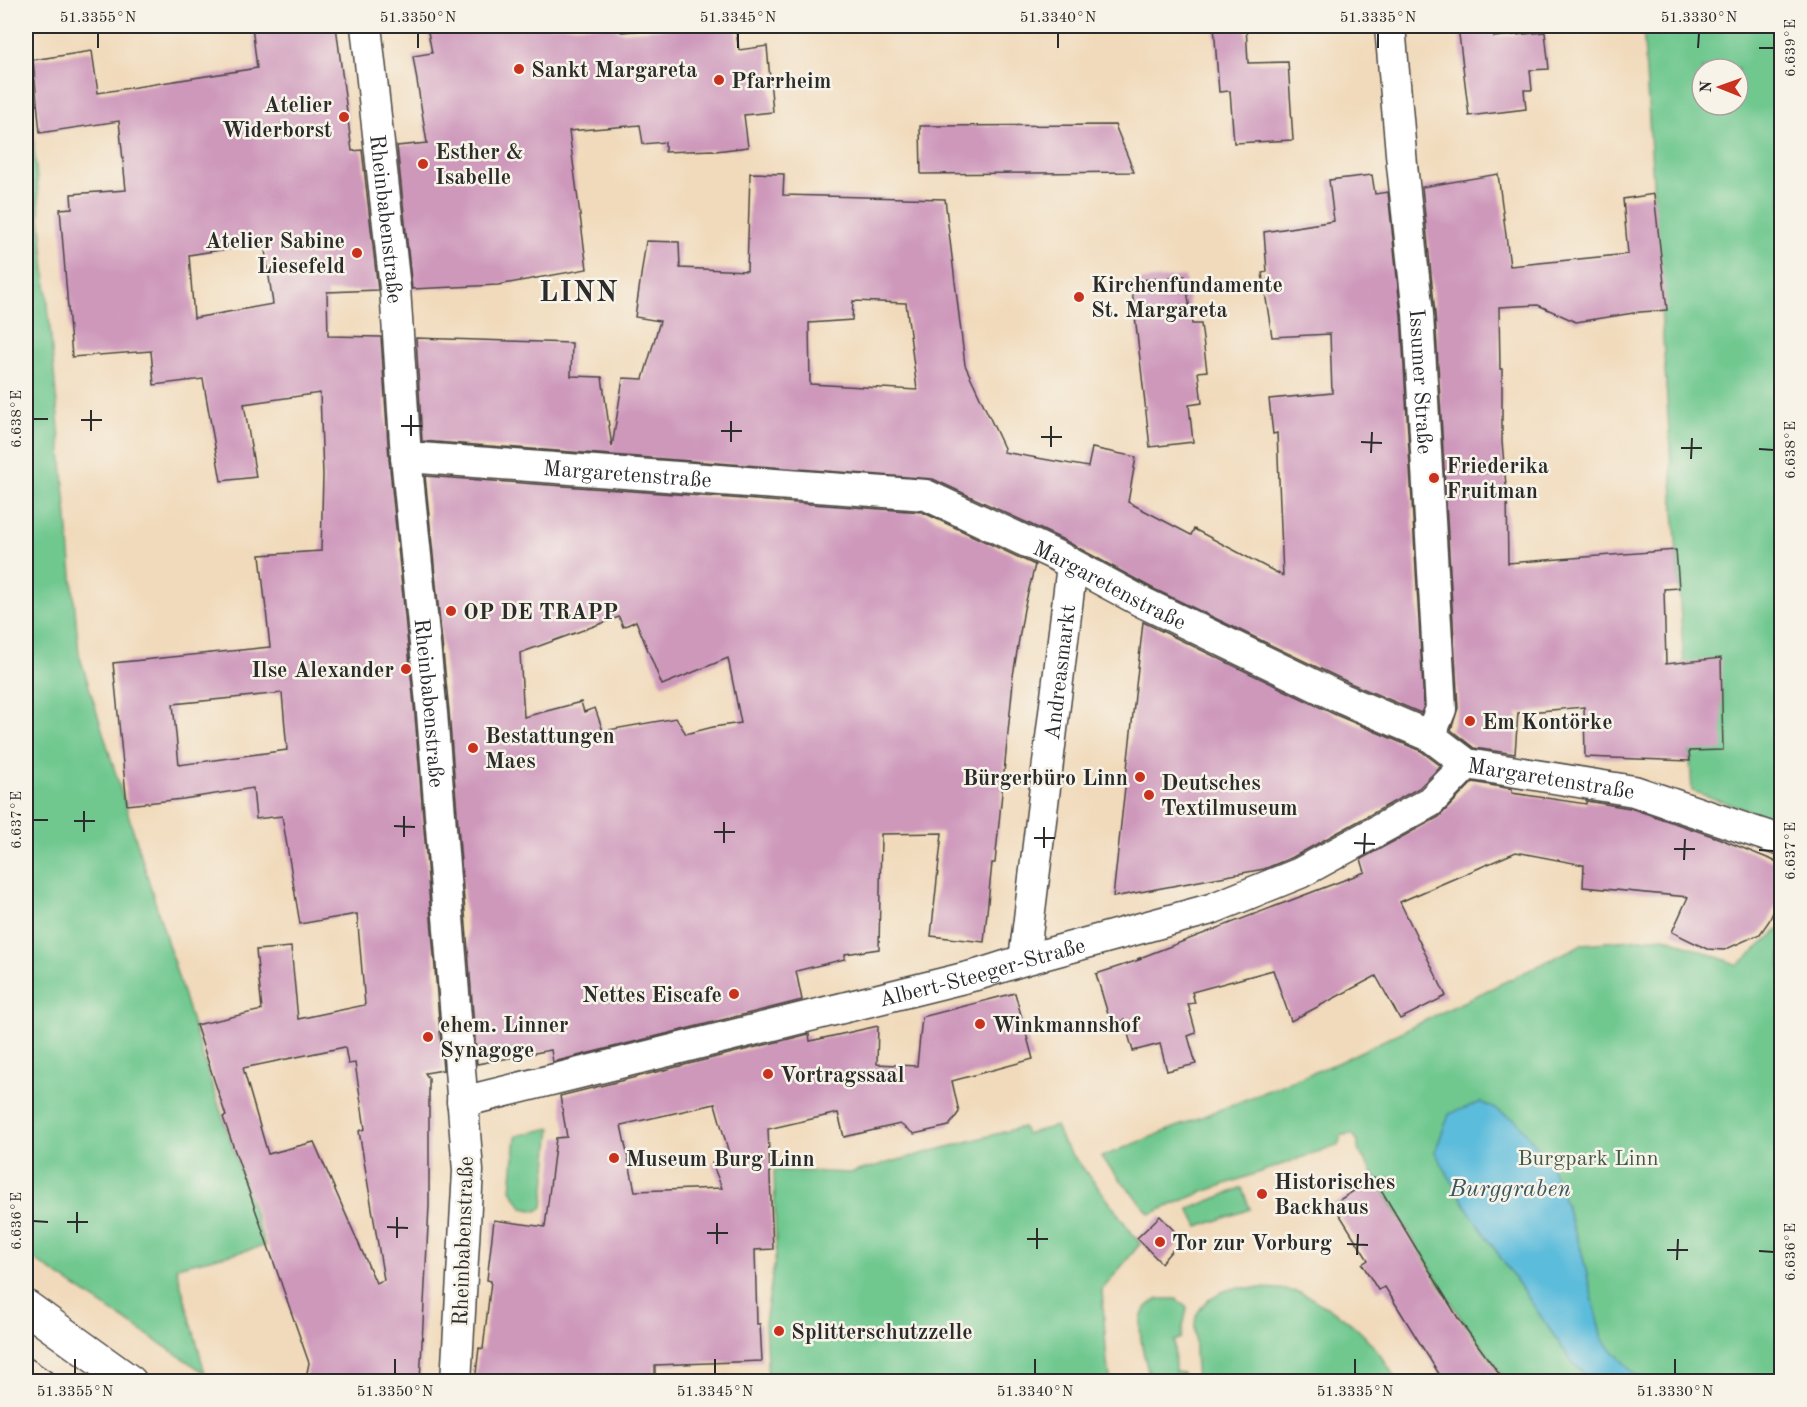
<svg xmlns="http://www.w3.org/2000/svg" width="1807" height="1407" font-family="'Old Standard TT',serif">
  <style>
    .green { fill: #6fc88f; stroke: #4d7a5d; stroke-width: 1.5; fill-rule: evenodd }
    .water { fill: #5cbcdb; stroke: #447483; stroke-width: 1.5 }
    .building { fill: #ce98bb; fill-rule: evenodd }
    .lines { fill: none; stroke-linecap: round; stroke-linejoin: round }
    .street-casing { stroke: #494541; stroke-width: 33 }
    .secondary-casing { stroke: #494541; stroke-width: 36 }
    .street { stroke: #fff; stroke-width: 30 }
    .secondary { stroke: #fff; stroke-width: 33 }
    .tram { stroke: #2b2b2b; stroke-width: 1.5 }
    .ticks { fill: none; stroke: #2b2b2b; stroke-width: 2 }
    .poi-dot { fill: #c8321e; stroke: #f7f3e8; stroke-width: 2 }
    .labels { text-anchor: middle; stroke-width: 5; stroke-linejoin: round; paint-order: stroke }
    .poi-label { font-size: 22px; font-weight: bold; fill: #2b2b2b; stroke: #f7f3e8; text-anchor: start }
    .street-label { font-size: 22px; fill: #2b2b2b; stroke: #f7f3e8 }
    .park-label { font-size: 22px; fill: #3f5a49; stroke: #f7f3e8 }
    .water-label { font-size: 24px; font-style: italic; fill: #3a5660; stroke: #f7f3e8 }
    .district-label { font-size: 28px; font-weight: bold; letter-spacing: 1.5px; fill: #2b2b2b; stroke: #f7f3e8 }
    .neatline { fill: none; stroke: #2b2b2b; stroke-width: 2 }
    .ticks-label { font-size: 15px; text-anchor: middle; fill: #2b2b2b }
  </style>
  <rect width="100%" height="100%" fill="#f7f3e8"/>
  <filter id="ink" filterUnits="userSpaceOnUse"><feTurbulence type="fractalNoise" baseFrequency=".0167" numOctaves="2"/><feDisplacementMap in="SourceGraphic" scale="12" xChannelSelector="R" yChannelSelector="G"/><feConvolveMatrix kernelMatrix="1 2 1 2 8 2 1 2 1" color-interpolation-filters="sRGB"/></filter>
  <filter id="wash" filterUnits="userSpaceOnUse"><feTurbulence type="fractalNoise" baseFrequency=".008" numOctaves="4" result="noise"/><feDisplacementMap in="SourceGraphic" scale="24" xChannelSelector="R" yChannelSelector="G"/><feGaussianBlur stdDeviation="1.35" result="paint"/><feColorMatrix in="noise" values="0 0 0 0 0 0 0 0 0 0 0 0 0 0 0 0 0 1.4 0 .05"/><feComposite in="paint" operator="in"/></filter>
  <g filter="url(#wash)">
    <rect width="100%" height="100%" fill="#f1dabb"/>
    <g class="green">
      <path d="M26,26h6l2,121 45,507 120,391 66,201 -89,21 29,106 -179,-119z"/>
      <path d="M1643,26h138v796l-89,-31zM1702,69h36v36h-36z"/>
      <path d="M1781,928v453h-274l-47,-64 -102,-168v-6l-5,-9 -11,1 -4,10 -135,47 -53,22 -49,-57 236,-94 246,-119 82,-7 73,28z"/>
      <path d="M1056,1126l7,17 39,49 38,52 -38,46 5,73 4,18h-343l-3,-58 11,-70 -2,-83 76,3 173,-46 3,7z"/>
      <path d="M551,1128l-8,79 -6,4 -14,-3 -12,-18 5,-54z"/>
      <path d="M1242,1188l8,21 -52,18 -9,-18z"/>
      <path d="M1236,1288c21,0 44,-1 65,5 7,3 14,7 20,11 36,18 56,43 76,77h-200c-1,-13 -5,-57 0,-67 9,-16 23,-23 39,-26z"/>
      <path d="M1159,1299h18l10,9 -6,30 -7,3 1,31 8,1 1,8h-33c-5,-18 -19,-59 -4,-74 3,-3 8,-6 12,-8z"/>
    </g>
    <path class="water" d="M1481,1102l35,18 35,45 30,84 21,90 34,37 8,5h-52l-20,-19 -102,-149 -35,-61 14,-38z"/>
    <g id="blocks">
      <g class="building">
        <path d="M252,26h84l16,125 10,-1 16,140 -51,2 1,44 53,1 8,122 26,256 28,355 -18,3 4,6v127l-9,176h-115l4,-19 -86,-246 3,-1 -30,-91 66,-15 -6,-60 35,-3 7,72 67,-14 -8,-91 -57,10 -18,-108 -26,3 -3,-31 -70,11 -56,6 -14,-142 157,-16 -10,-92 61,-4 2,-76 -3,-82 -76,11 12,73 -35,4 -18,-102 -49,6 -3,-34 -79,6 -12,-148 12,-1 -1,-14 55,-4 -7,-69 -79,12 -7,-73 59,-9 6,42 159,-25zM264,243l9,61 -79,14 -5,-63zM282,693l5,57 -108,15 -6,-61zM345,1047l3,17 7,-1 10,66 -6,2 25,149 -8,3 -62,-141 -46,12 -25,-86z"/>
        <path d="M473,26h137l12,6 71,-6h42l4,24 28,-4 6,66 -29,3 4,32 -32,4 -4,-1 -47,2v-10l-22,2 -3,-19 -71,6 18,138 -89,16 -86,4 -15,-143 30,-3 -14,-87 19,-3 -4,-21z"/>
        <path d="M1214,26h32l2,37 40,-1 5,78 -59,3 -4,-52 -11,1z"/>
        <path d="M1458,26h35l1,11 51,-5 4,37 -19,1 2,20h-8l2,19 -57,7z"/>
        <path d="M1115,125l19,47 -213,2 -1,-48z"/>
        <path d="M750,173l34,1 -1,21 162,4 20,166 39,83 -1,4 85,15 4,-19 44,9 -8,45 63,33 3,-6 89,47 -6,-143 -4,1 -4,-35 63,-6 -2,-59 -58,3 -10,-64 5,-1 -3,-40 70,-11 -5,-41 43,-5 3,19 13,-2 13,123 23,391 -3,7 -71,-30 -198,-95 -88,-48 -131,-61 -511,-38 -6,-103 156,5 -1,33 31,1 10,70 11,-69 20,1 17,-58 -25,-4 11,-76 33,1 1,26 67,3zM853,301l53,2 11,87 -107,-6 -1,-61 43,-3z"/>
        <path d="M1498,174l12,92 118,-12 -5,-55 31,-5 13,116 -27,2 -64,10 -38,-17 -39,2 1,62h2v73l5,54 1,67 168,-13 3,38 -15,1 2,75 55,-6 2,92 -34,1 1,10 -105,-4 -1,-50 -66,6 -3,41 -41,-6 -23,-18 7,-22 -23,-395 -13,-126z"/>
        <path d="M1185,276l7,48h9l6,47 -9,1 4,31 -13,2 4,37 -43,5 -19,-166z"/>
        <path d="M425,476l497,36 113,53 -11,44 -12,73h1l-14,141 -4,40h-3l-8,79 -53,-6 11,-103 -61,1 -2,115 -34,5v5l-49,12 6,29 -249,62 -2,-12 -74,14 -28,-353zM619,617l4,10 13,-6 26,64 66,-27 13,65 -28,4 -27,7 -10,-16 -73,13 -8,-23 -11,4 -3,-10 -57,15 -4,-64z"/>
        <path d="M1143,622l193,93 85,36 20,15 -22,22 -126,69 -29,12 -151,28z"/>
        <path d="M1473,782l39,7v4l74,11v-3l44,7 88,30 64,26v29l-13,28 -9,13 -36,16 -17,-1 -35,-17 16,-35 -105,-10 1,-22 -68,-13 -116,50 46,94 -46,23 -24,-43 -85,45 -18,-51 -81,22 3,11 -7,1 8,29 -8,3 8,28 -29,7 -7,-27 -27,7 -9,-31 -13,4 -15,-50 46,-15h-5l228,-87 -4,-13 78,-42z"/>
        <path d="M1015,993l18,66 -81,22 7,31 -10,14 -35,8 -14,-10 -56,13 -6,-24 -70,16 5,120 -18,1 2,74h3l2,37 -107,4v17h-180l4,-34 4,1 8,-68 -4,-1 7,-60 51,7 11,-89 11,-1 -7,-41 249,-62 1,7 68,-15 -1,38 40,2 5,-49zM715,1104l15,53 -18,6 10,25 -87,3 -14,-66z"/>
        <path d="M1374,1178l84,140 47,64h-61l-59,-95 -7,3 -16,-26 6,-4 -35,-56z"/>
        <path d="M1160,1216l22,23 -21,24 -24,-25z"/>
      </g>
    </g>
  </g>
  <g filter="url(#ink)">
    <use href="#blocks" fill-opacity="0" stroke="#494541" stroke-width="1.5"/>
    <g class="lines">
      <g class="street-casing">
        <g id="street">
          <path id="s1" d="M366,26l29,262 11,169 26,256 36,458 -12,211"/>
          <path id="s2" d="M1390,26l12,139 16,149 23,395 -11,27"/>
          <path id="s3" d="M406,457l520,38 131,61 87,47 199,96 87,37 37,28 167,27 148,50"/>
          <path id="s4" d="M1024,960l48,-395"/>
          <path id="s5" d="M462,1102l518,-128 44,-14 187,-51 89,-36 130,-71 37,-38"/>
        </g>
      </g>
      <g class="secondary-casing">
        <path id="secondary" d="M26,1307l104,75"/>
      </g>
      <use href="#street" class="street"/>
      <use href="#secondary" class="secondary"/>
      <g class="tram">
        <path d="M26,1355l40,27"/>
        <path d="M26,1379l3,3"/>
      </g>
    </g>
  </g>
  <path class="ticks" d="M98,48v-15M418,48v-15M738,48v-15M1058,48v-15M1378,48v-15M1698,48l1,-15M1759,48h15M33,419h15M81,420h21M401,426h21M91,431v-21M721,431h21M411,436v-21M1041,437h21M731,442v-21M1361,442l21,1M1051,447v-21M1681,448h21M1759,449l15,1M1371,453l1,-21M1691,459l1,-21M33,820h15M74,821h21M394,826l21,1M84,832v-21M714,832h21M404,837v-21M1034,838h21M724,843v-21M1354,843l21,1M1044,848v-21M1674,849h21M1759,850l15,1M1364,854l1,-21M1684,860l1,-21M33,1221l15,1M67,1222h21M387,1227l21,1M77,1233v-21M707,1233h21M397,1238v-21M1027,1239h21M717,1244v-21M1347,1244l21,1M1037,1249v-21M1667,1250h21M1759,1251l15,1M1357,1255l1,-21M1677,1260l1,-21M75,1374v-15M395,1374v-15M715,1374v-15M1035,1374v-15M1355,1374v-15M1675,1374v-15"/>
  <g class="poi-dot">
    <circle cx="519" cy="69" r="6"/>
    <circle cx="719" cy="80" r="6"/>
    <circle cx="344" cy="117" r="6"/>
    <circle cx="423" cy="164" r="6"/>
    <circle cx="357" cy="253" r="6"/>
    <circle cx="1079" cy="297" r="6"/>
    <circle cx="1434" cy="478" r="6"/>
    <circle cx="451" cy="611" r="6"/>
    <circle cx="406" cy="669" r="6"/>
    <circle cx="1470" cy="721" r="6"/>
    <circle cx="473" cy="748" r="6"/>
    <circle cx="1140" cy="777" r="6"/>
    <circle cx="1149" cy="795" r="6"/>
    <circle cx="734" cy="994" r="6"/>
    <circle cx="980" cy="1024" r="6"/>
    <circle cx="428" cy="1037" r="6"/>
    <circle cx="768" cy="1074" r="6"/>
    <circle cx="614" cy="1158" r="6"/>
    <circle cx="1262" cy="1194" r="6"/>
    <circle cx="1160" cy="1242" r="6"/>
    <circle cx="779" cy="1331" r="6"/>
  </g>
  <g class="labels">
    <g class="poi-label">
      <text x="531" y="77">Sankt Margareta</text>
      <text x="731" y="88">Pfarrheim</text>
      <text x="332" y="112" text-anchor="end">Atelier<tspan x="332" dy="25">Widerborst</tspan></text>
      <text x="435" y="159">Esther &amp;<tspan x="435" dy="25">Isabelle</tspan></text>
      <text x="345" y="248" text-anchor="end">Atelier Sabine<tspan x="345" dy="25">Liesefeld</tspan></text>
      <text x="1091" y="292">Kirchenfundamente<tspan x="1091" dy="25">St. Margareta</tspan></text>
      <text x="1446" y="473">Friederika<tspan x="1446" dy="25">Fruitman</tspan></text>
      <text x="463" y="619">OP DE TRAPP</text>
      <text x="394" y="677" text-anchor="end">Ilse Alexander</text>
      <text x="1482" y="729">Em Kontörke</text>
      <text x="485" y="743">Bestattungen<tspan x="485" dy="25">Maes</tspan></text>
      <text x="1128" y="785" text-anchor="end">Bürgerbüro Linn</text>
      <text x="1161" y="790">Deutsches<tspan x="1161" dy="25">Textilmuseum</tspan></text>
      <text x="722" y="1002" text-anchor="end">Nettes Eiscafe</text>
      <text x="440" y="1032">ehem. Linner<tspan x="440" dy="25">Synagoge</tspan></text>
      <text x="992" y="1032">Winkmannshof</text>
      <text x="780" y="1082">Vortragssaal</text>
      <text x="626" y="1166">Museum Burg Linn</text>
      <text x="1274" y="1189">Historisches<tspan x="1274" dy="25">Backhaus</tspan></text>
      <text x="1172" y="1250">Tor zur Vorburg</text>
      <text x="791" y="1339">Splitterschutzzelle</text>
    </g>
    <g class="street-label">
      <text dy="8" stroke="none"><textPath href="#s1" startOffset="194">Rheinbabenstraße</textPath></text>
      <text dy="8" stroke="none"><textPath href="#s2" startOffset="357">Issumer Straße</textPath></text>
      <text dy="8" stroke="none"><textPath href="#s3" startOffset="222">Margaretenstraße</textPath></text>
      <text dy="8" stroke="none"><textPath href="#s3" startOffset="726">Margaretenstraße</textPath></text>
      <text dy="8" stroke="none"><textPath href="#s4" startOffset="290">Andreasmarkt</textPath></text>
      <text dy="8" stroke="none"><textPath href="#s1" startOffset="680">Rheinbabenstraße</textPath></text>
      <text dy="8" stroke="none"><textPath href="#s3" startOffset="1212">Margaretenstraße</textPath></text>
      <text dy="8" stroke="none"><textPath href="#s5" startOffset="536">Albert-Steeger-Straße</textPath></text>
      <text transform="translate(462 1241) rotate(-88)" y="8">Rheinbabenstraße</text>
    </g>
    <g class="park-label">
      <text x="1588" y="1165">Burgpark Linn</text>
    </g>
    <g class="water-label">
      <text x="1510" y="1196">Burggraben</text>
    </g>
    <g class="district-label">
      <text x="579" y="301">LINN</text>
    </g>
  </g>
  <rect width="1807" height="1407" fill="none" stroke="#f7f3e8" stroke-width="66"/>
  <g transform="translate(1720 87) rotate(271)"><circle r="28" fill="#f7f3e8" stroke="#a5a39c" stroke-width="1.5"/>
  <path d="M0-4.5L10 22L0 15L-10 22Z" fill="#c8321e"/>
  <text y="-9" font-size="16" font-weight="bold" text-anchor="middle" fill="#2b2b2b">N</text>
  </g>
  <rect x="33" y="33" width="1741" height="1341" class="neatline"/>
  <g class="ticks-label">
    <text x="98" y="22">51.3355°N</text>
    <text x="418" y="22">51.3350°N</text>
    <text x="738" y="22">51.3345°N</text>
    <text x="1058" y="22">51.3340°N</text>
    <text x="1378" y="22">51.3335°N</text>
    <text x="1699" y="22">51.3330°N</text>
    <text transform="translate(1790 48) rotate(-90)" y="5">6.639°E</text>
    <text transform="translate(16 419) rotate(-90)" y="5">6.638°E</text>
    <text transform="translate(1790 450) rotate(-90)" y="5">6.638°E</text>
    <text transform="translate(16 820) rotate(-90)" y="5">6.637°E</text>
    <text transform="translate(1790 851) rotate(-90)" y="5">6.637°E</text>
    <text transform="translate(16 1221) rotate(-90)" y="5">6.636°E</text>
    <text transform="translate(1790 1252) rotate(-90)" y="5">6.636°E</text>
    <text x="75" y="1396">51.3355°N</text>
    <text x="395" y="1396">51.3350°N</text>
    <text x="715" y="1396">51.3345°N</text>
    <text x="1035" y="1396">51.3340°N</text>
    <text x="1355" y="1396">51.3335°N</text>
    <text x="1675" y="1396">51.3330°N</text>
  </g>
</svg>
